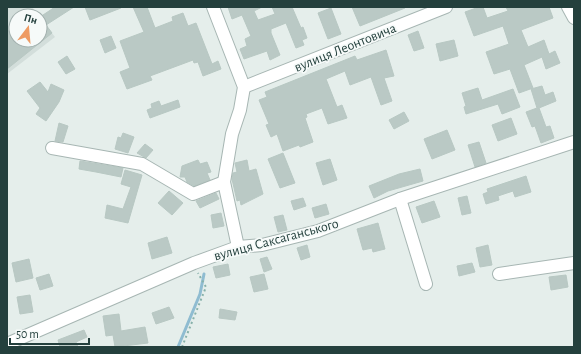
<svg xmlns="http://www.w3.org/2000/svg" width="581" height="354" font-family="'Alegreya Sans',sans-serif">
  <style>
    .built { fill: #d3dedb }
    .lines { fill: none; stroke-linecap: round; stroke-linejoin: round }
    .stream { stroke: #8fbcd1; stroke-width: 3 }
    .building { fill: #bac9c5; stroke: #b8c8c3 }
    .minor-casing { stroke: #a7b6b3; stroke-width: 14 }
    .path { stroke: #87b1aa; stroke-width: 2; stroke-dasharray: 2 3; stroke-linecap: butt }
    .minor { stroke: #fff; stroke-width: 12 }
    .labels { text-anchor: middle; stroke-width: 3.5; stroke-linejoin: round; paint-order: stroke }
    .street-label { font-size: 14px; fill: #24403d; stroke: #f6faf9 }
  </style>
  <rect width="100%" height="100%" fill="#e5eeeb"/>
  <path class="built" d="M7,7h25l7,9h-23v24h24v-22l15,19 -48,37z"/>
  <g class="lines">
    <path class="stream" d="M178,347l22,-53 4,-20"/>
  </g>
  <g class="building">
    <path d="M55,7h19l-28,18 6,8 -45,36v-37l9,-7v15h24v-23z"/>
    <path d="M85,7h36v1l-31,12z"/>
    <path d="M133,7h14l8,21 18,-7 -1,-4 11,-4 5,13 8,-3 16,41 6,-3 3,8 -18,7 -5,-14 -4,1 -1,-3 -43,16 2,4 -25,9 -7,-17 10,-4 -10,-27 24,-9z"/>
    <path d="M228,7h34l-8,4 4,9 17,-6 -3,-7h20l9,21 2,-1 4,11 -5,2 2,5 -8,3 -10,-25 -15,6v4l9,22 -10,5 -3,-9 -23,8 -4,-10 7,-3 -2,-7 6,-3 -9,-21 -10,4z"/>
    <path d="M352,7h53v1l-45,18z"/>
    <path d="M479,7h4l4,11 21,-7 -2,-4h43l4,11 -32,12 7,17 16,-7 5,14 6,-3 5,12 -14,6 -4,-12 -18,8 9,23 -14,5 -9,-24 -16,5 -8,-22 23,-8 -6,-18 -29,10 -9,-24z"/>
    <path d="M331,8l10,26 -13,5 -10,-26z"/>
    <path d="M418,31l6,17 -10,3 -6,-16z"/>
    <path d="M111,36l5,12 -11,5 -5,-13z"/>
    <path d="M454,40l4,16 -18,5 -4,-17z"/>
    <path d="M386,50l8,26 -10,2 8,23 -11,4 -10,-28 -21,8 -5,-14 -19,8 11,28 5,-2 5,13 -19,6 -6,-16 -16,6 1,3 -2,1 8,24 -13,5 -1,-2 -16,6 -6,-17 -6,3 -5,-12 3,-1 -10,-24 8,-3 -2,-5 90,-36 2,4z"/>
    <path d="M67,56l8,13 -9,5 -8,-12z"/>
    <path d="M40,82l8,10 3,-8 13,6 -5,12 -13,19 -10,-7 4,-6 -13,-17z"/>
    <path d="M542,86l3,9 8,-3 3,9 -17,7 7,19 4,-1 4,12 -13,5 -6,-17 -3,1 -6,-15 11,-4 -6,-19z"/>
    <path d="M478,88l4,12 31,-11 7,18 -18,7 -4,-10 -32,10 -2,-7 2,-1 -4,-13z"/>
    <path d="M178,100l2,7 -30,11 -3,-8 5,-2 -1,-4 8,-3 2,5z"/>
    <path d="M404,112l5,9 -15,8 -5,-9z"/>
    <path d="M511,118l6,16 -19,7 -6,-16z"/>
    <path d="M59,123l9,3 -5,16 -8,-1z"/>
    <path d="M447,130l8,20 -23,9 -8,-20z"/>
    <path d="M123,133l11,4 -6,16 -13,-4 3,-12 3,1z"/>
    <path d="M479,142l7,21 -11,4 -7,-22z"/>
    <path d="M145,144l8,6 -7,8 -9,-5z"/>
    <path d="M283,153l12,30 -15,5 -12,-29z"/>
    <path d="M330,159l7,21 -14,5 -7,-22z"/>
    <path d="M198,160l2,4 7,-2 4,10 -4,1 3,7 -16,6 -7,-4 -2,-5h-5l2,-11z"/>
    <path d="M247,160l2,11 7,-2 7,25 -22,11 -1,-5 -3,1 -5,-22 1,-6 4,-1 -2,-9z"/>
    <path d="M80,161l43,7 -2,9 -25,-5 -17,-3z"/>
    <path d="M420,169l3,12 -35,10 -14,7 -5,-12 30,-12z"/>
    <path d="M125,170l17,5 -14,48 -23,-5 2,-13 16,4 8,-22 -10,-3z"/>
    <path d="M526,176l5,16 -16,5 -2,-6 -15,5 1,4 -13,4 -3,-10 5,-2 -1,-3z"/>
    <path d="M169,191l14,12 -11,12 -14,-12z"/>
    <path d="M216,193l3,6 -19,9 -4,-7z"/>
    <path d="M467,196l4,17 -9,2 -4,-17z"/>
    <path d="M303,198l3,8 -12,4 -3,-9z"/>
    <path d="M434,201l6,16 -18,6 -6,-16z"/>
    <path d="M326,204l3,10 -14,4 -3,-10z"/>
    <path d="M221,213l3,13 -11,2 -2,-13z"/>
    <path d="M283,215l4,15 -9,2 -4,-15z"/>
    <path d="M378,223l7,26 -12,3 -1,-4 -9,2 -6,-21z"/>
    <path d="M167,237l5,16 -20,6 -4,-16z"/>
    <path d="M307,245l3,12 -9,3 -4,-12z"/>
    <path d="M488,245l4,20 -12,2 -4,-19z"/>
    <path d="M267,257l5,12 -8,3 -4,-13z"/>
    <path d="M29,259l4,19 -17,4 -4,-19z"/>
    <path d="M472,263l3,9 -16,4 -2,-10z"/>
    <path d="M228,264l2,11 -14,3 -3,-11z"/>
    <path d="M49,274l4,12 -13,4 -4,-12z"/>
    <path d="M264,274l4,15 -14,3 -4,-15z"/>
    <path d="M566,275l2,12 -17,3 -2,-13z"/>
    <path d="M30,295l3,17 -13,2 -3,-17z"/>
    <path d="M169,307l5,11 -18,6 -4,-11z"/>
    <path d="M220,309l17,3 -2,8 -16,-2z"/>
    <path d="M119,314l2,17 24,-4 3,16 -33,4 -2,-12 -7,1 -3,-20z"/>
    <path d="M84,330l3,7 -11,5 2,5h-18l-2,-7z"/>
  </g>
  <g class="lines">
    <g class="minor-casing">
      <g id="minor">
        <path d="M213,7l31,80 -4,23 -8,24 -8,48 14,65"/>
        <path d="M568,7l6,11"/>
        <path d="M244,87l202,-80"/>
        <path d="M52,148l90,16 51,30 31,-12"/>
        <path d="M400,199l26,85"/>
        <path d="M499,274l75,-11"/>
        <path d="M7,344l187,-81 44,-16 24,-2 56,-14 82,-32 174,-57"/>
      </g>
    </g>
    <path class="path" d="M182,347l24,-60 -8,-14"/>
    <use href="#minor" class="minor"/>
  </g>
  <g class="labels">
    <g class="street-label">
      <text transform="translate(345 47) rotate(-22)" y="5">вулиця Леонтовича</text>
      <text transform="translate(276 239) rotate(-15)" y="5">вулиця Саксаганського</text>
    </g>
  </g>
  <rect width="581" height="354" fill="none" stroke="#24403d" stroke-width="16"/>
  <g transform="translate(28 28) rotate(16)"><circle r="19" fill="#f6faf9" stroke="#a2b0ae"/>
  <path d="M0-3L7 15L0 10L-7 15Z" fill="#ee9b63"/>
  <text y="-6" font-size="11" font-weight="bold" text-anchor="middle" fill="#24403d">Пн</text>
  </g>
  <path d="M10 338v6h79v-6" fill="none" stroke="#24403d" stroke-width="2"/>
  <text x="16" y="338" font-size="12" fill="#24403d" stroke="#f6faf9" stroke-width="3" paint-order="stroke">50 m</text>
</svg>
